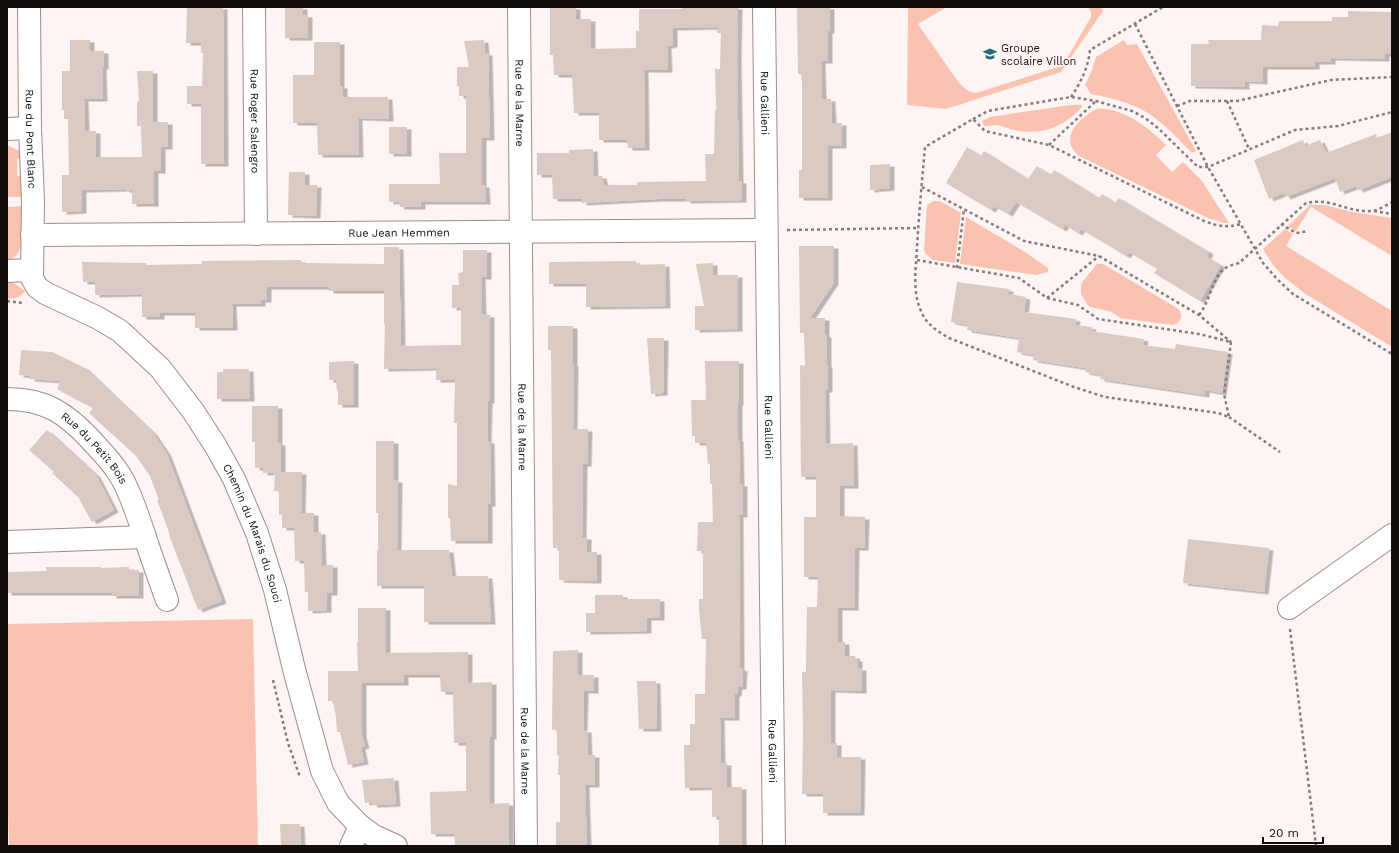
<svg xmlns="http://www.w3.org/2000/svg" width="1399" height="853" font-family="'Work Sans',sans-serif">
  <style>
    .green { fill: #fcc2b1 }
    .building { fill: #dbc9c3; filter: url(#shadow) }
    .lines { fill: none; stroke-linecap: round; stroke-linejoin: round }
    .minor-casing { stroke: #9e8d88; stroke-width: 24 }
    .path { stroke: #837c7a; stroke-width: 2.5; stroke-dasharray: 3 3; stroke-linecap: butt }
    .minor { stroke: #fff; stroke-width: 22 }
    .labels { text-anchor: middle; stroke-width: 3; stroke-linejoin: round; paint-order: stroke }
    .poi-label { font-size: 11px; fill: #140e0c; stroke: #fdf5f3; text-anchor: start }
    .street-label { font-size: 11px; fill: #140e0c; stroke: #fdf5f3 }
  </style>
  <defs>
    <filter id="shadow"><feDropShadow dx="4.5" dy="2.5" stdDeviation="0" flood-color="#0004"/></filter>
  </defs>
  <rect width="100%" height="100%" fill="#fdf5f3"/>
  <g class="green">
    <path d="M908,7h39l-29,17 41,59 9,8 8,2 85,-27 2,-1 28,-48v-5l-3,-5h13l2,4 -42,61 -115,37 -39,-4z"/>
    <path d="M1124,40l3,5 10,-1 59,107 -4,2c-11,-11 -21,-22 -32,-31 -19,-17 -44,-23 -69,-28l-6,-9 7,-15 4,-13z"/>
    <path d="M1070,105h12v2c-18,20 -40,29 -68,23 -6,-1 -12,-5 -18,-5 -5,0 -7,2 -12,1l-2,-5 8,-4z"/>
    <path d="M1096,109c27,-2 52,18 70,36l-10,10 16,17 11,-10 19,19 27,42h-5l-16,-5 -129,-62c-21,-18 0,-37 17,-47z"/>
    <path d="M7,145l13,6 3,7 -6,1v17h6l1,21h-17z"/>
    <path d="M934,201h6l21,12 -6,50 -22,-3 -7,-6 -2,-4 3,-45z"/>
    <path d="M1311,204l2,1h12l27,7 40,6v38l-81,-49 -15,24 -8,-5z"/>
    <path d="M24,206c-1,19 5,47 -17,55v-54z"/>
    <path d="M966,217l59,35 23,16v4l-12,3 -76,-11z"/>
    <path d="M1285,229l8,5 -7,12 106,65v36l-88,-54 -20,-16 -11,-12 -10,-16z"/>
    <path d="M1097,264h6l74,44c8,7 4,16 -5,17l-52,-7 -8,-6 -22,-5 -3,-3 -6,-10v-9l2,-4z"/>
    <path d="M7,282l7,1 11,8c-5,6 -10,9 -18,7z"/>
    <path d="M253,619l5,227h-249l-2,-74v-148z"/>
  </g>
  <g class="building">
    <path d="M187,7h36l1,157h-23v-60h-14v-18h15l1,-33h-2v-10h-15z"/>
    <path d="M285,7h18v8h5v23h-23z"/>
    <path d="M550,7h26v12h15v30l45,-1v-17h3v-22h43v-2h56l-1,50 2,124h3v19l-56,1v-2h-28l-76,4v-4h-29l-1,-24h-15v-22h32v-3l24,-1 1,27h8l2,9h33v-3l69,-1 -1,-27h9l1,-44h1l-1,-41h5l1,-36h-4v-6l-44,1v17l-6,1 1,24h-24l1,78h-17l-1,-8h-28v-27h-25l-2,-38h-18l-1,-20h-3z"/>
    <path d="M797,7h33v24h-2v30h-7l1,38h9l1,24h10v23h-14v52h-29v-28h3v-88l-1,-8h-3z"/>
    <path d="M1348,11l44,1v42h-7v5l-54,-1v4h-16v5h-52v15l-18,-1v6l-54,-1v-42h18l-1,-4h53l1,-15 16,1 1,-5h53v-4h16z"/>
    <path d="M70,40h20v11h14v16h-2l1,32h-19l1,32h11v26h46l-1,-31h-4v-24l2,-1 -2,-30h16v51h15v25h-7v24h-7v33h-22v-13l-7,-1v-1l-43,1v21l-20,1v-37h7l-1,-56h-4v-9h-2v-39h8z"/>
    <path d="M484,40l1,13h3l2,85h-8v47h3l1,17h-65v5h-21l-1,-5h-10v-18h51l-1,-31h27v-57h-7v-10h-2v-19h12l-5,-26z"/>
    <path d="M314,42h26v44h3v11h45l1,22 -31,-1 1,37h-41l-1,-32h-24v-48h21z"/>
    <rect x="389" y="127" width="18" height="27"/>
    <path d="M1392,132v45l-33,13 -3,-4 -16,6 -5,-14 -49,19 -2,-4 -15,6 -15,-39 49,-20 2,6 15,-6 6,13 50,-19 1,4z"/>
    <path d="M967,147l14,9 3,-5 44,28 9,-13 14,9 3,-5 45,28 3,-4 13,9 4,-5 90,54 -2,5 14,8 -21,36 -46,-28 3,-4 -28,-17 -3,4 -45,-27 -3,4 -13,-8 -3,4 -46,-27 -8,12 -14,-8 -3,4 -45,-27z"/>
    <path d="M890,164v24l-20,2v-25z"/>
    <path d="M289,172h16v13h12l-1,31 -28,-1z"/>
    <path d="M799,246h35v36l-24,36h15v17h2v30h1v25h-3l1,54 27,-1 1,43h-14v30l25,1 -1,31h-9l-1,60h-16v34h7v14h10l1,3h2v9h4v23l-31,-1v53h6v14h24l-1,56h-37v-19h-21l1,-64 -1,-58h4l1,-65h10l1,-30h-14v-60h12v-40h-15l-1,-112 5,1 -1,-33h-4z"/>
    <path d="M384,247h15l2,99 60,-1v-38l-9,1v-23h7l-1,-12 5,-1v-22h24v27h-6l1,37 8,1v86h-2l-1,40h3l1,63h-3v37h-37l-1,-23h-2v-34l9,2v-63h-3l1,-43h-19v-12l-52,1 1,-45 -1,1v-34h-55v-4h-62v13h-6v4h-29l1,24h-38v-15h-35v4h-18v-23l-47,1v-13h-12l-1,-20 64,1v2l56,-1v-3l99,-1v3l83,1z"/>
    <path d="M636,261l1,4 28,-1 1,42 -80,1v-23h-37v-22z"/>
    <path d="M713,263v12h25v54l-43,1v-24h9l-8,-42z"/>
    <path d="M957,282l52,7v5l17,3 -2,15 52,7 -1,6 17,2 -1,4 53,8 -1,6 32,4 1,-5 52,8 -6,41 -17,-3v5l-105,-16 1,-4 -16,-3v-4l-52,-8 1,-5 -17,-3 2,-14 -52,-8 1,-5 -17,-3z"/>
    <path d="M548,326h25v38h1l-1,65h15l-1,35h-4l-1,73h5v15h10v29l-38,-1v-32h-6l-2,-198h-3z"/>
    <path d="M647,338h17l-1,55 -12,1z"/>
    <path d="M21,350l31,2 33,16 68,65 14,21 55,147 -24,9 -29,-75h1l-13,-35h2l-9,-24 -14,-20 -47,-43 4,-5 -36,-19 3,-8 -30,-2v-3l-11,-1z"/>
    <path d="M354,361v44h-16v-14h-1l-1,-11h-7v-18z"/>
    <path d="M705,361h34v42h-1v36h1l1,45h3v31h-4l1,153 3,1 -1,18h-4l-1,7h-2v24h-15l1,45h6v24l-42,1 -1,-43h6v-21h5v-30h10l1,-55h-4l-3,-29v-11h4v-48h-6l1,-29h15l-1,-38h-2v-20h-2l-2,-21h-11v-7h-3l-1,-36h15z"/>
    <path d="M223,369h26l1,30h-33v-27h6z"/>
    <path d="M252,406h26v37h3v29l-18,1v-5h-8v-26h-3z"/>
    <path d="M47,430l49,45 18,35 -22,12 -13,-23h1l-28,-26 2,-1 -25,-22z"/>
    <path d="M376,441h18v39h4l-1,70h52l3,26h36l3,46h-67v-36h-47v-36h1v-37h-2z"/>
    <path d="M275,472h27l-1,41h13v19h7l1,33h11v28h-6v17l-19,1v-19h-3l-1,-31h-9l-1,-33h-12v-14l-3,1v-24h-5z"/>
    <path d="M1188,539l81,9 -5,44 -81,-9z"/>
    <path d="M46,567h55v1l28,-1v3h10v26h-27v-3h-105v-21l39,-1z"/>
    <path d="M595,595h28v4h37v19h-13v13l-61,1v-19h9z"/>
    <path d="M358,608h28v45l82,-1v31l24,-1v55h-2v67l19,-1v43h-54l-1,-12h-23l-1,-42 36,-1v-48h-12l-1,-51h-12l-1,-17h-36v8h-42v52l3,11 -4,1 3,15 -16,3 -8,-33h-3l-1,-15 -3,-16h-5v-30h30l-1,-29h1z"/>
    <path d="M578,650v25h16v16h-10l-1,39h4l1,25h7v30h-10l2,61h-31v-24h4v-47h-2l1,-20 -2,1v-26h-5l1,-79z"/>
    <path d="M637,681h19l1,48h-18z"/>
    <path d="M394,778l2,26 -23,1 -1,-3 -7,1 -3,-23z"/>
    <path d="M712,787h30v59h-23v-29h-7z"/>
    <path d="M280,824h20l1,22h-20z"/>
  </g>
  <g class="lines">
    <g class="minor-casing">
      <g id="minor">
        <path id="s1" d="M29,7l1,121 3,73 -1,77 5,9 8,6 53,25 22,13 40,37 33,43 22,34 19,34 23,54 18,57 20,83 27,98 16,32 22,23 14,10 22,10"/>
        <path id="s2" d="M254,7l2,227"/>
        <path id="s3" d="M519,7l7,839"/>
        <path id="s4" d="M764,7l10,839"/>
        <path d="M7,129l23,-1"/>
        <path id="s5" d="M32,235l734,-5"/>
        <path d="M7,271l25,-1"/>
        <path id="s6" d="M7,399c38,0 59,14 84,41 10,11 21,22 29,35 11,18 17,39 24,59 7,22 15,44 23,66"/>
        <path d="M7,542l138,-5"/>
        <path d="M1289,608l103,-73"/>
        <path d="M351,846l9,-20"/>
      </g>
    </g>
    <g class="path">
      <path d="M1135,24l73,143 55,96 14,16 16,15 99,60"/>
      <path d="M1071,97c10,-15 17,-29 19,-47l73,-43"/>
      <path d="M1227,101l22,48"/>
      <path d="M1177,106l13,-5h47l94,-21 61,-3"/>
      <path d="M973,119l15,-8 83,-14 25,4 36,10 13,7 13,10 40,39h10l87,-37 43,-4 54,-14"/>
      <path d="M1049,145l47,-44"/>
      <path d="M922,187l102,54 75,15 100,59 32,27"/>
      <path d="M1374,211l18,3"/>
      <path d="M1281,224l15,9 12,-2"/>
      <path d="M787,230l132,-2"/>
      <path d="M917,260l102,18 28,20 31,7 20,14 101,15 32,8"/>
      <path d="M957,268l7,-59"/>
      <path d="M1047,298l52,-42"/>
      <path d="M7,301l15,2"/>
      <path d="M1199,315c10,-13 12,-30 21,-42 4,-6 12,-8 19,-10l67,-60c24,-6 42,10 66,8 6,0 14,-6 20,-9"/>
      <path d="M1231,342l-7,52 5,23 -11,-4 -113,-16 -31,-10 -125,-49c-12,-7 -23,-14 -28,-27 -9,-20 -5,-43 -4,-63 2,-34 5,-68 8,-101l48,-28 12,12 64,14 155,76c14,5 22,7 37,3"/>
      <path d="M1229,417l51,35"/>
      <path d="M1290,629l26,217"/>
      <path d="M273,680l15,63 12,34"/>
    </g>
    <use href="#minor" class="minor"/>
  </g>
  <defs>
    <g id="school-bare" transform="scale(1.08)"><path d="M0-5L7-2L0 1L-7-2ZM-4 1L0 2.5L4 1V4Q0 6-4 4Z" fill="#286d7d" stroke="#fdf5f3" stroke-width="2.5" paint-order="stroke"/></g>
  </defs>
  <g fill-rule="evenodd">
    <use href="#school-bare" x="990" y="54"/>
  </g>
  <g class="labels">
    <g class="poi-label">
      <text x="1001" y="52">Groupe<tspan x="1001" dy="13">scolaire Villon</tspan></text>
    </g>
    <g class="street-label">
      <text dy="4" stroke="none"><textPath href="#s3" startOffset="96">Rue de la Marne</textPath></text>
      <text dy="4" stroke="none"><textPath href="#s4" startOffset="96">Rue Gallieni</textPath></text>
      <text dy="4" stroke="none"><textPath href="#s2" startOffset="114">Rue Roger Salengro</textPath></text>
      <text dy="4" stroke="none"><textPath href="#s1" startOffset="132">Rue du Pont Blanc</textPath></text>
      <text dy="4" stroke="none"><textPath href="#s5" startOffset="367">Rue Jean Hemmen</textPath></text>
      <text dy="4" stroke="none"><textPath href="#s4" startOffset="420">Rue Gallieni</textPath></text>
      <text dy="4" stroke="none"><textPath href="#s3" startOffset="420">Rue de la Marne</textPath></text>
      <text dy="4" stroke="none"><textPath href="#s6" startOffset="105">Rue du Petit Bois</textPath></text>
      <text dy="4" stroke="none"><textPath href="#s1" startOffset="621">Chemin du Marais du Souci</textPath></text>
      <text dy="4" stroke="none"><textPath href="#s3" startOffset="744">Rue de la Marne</textPath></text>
      <text dy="4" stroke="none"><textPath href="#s4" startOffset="744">Rue Gallieni</textPath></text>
    </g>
  </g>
  <rect width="1399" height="853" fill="none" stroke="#140e0c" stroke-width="16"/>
  <path d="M1263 837v6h60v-6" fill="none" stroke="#140e0c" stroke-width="2"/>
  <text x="1269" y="837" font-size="12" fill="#140e0c" stroke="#fdf5f3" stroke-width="3" paint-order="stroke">20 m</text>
</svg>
